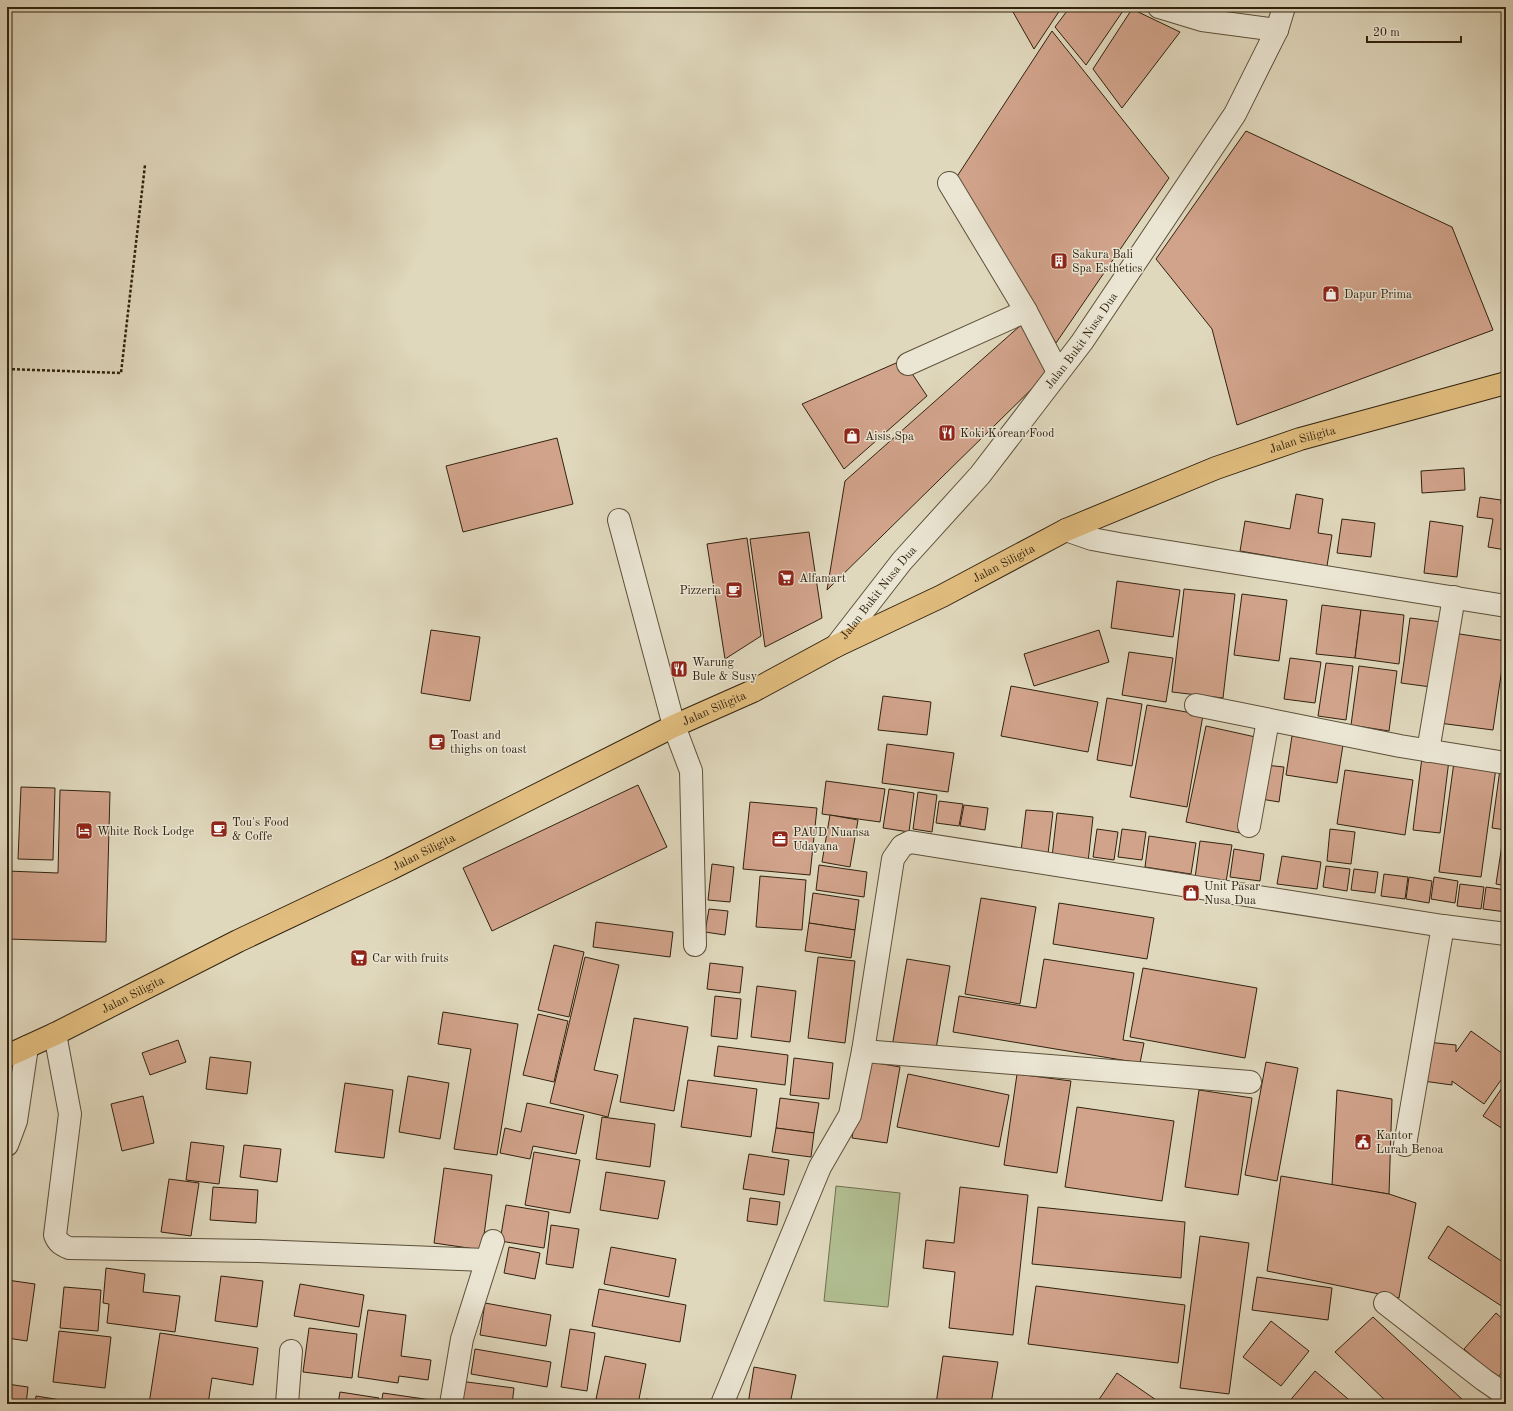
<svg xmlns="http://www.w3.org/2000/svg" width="1513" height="1411" font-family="'Old Standard TT',serif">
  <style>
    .green { fill: #b1bf92; stroke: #717050 }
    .building { fill: #d1a38b; stroke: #31220f }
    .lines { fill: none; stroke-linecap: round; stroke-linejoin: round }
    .minor-casing { stroke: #5d503a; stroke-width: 24 }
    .major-casing { stroke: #31220f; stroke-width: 24 }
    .path { stroke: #31220f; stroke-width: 2.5; stroke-dasharray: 3 2; stroke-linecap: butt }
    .minor { stroke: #ebe6d4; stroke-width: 22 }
    .major { stroke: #e0bc7e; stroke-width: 22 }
    .labels { text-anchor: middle; stroke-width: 3; stroke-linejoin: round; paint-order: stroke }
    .poi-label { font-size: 12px; fill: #31220f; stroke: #ebe6d4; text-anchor: start }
    .street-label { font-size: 12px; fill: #31220f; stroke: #ebe6d4 }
  </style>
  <rect width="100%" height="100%" fill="#e0d8bd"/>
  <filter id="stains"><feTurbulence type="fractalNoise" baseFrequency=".005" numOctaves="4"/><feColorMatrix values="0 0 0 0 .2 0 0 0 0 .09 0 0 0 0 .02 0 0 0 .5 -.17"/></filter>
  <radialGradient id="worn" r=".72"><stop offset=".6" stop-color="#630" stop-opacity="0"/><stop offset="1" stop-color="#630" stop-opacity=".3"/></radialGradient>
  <path class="green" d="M836,1186l64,7 -12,114 -64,-6z"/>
  <g class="building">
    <path d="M1018,7h44l-28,42 -21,-37z"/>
    <path d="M1070,7l55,1 -39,57 -31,-38z"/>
    <path d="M1132,9l48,23 -58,76 -29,-39z"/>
    <path d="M1052,31l117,147 -113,165 -100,-165z"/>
    <path d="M1246,131l206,96 41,103 -256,95 -25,-96 -56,-70z"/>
    <path d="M1021,325l27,48 -221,217 18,-109z"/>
    <path d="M903,360l24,36 -83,73 -42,-65z"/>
    <path d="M557,438l16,66 -110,28 -17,-66z"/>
    <path d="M1464,468l1,22 -43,3 -1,-22z"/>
    <path d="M1296,494l27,5 -5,34 14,2 -5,31 -87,-15 5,-30 45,8z"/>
    <path d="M1480,497l21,3v4l5,1v45l-18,-3 5,-28 -16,-2z"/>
    <path d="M1342,519l33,4 -4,34 -34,-4z"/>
    <path d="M1430,521l33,5 -6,51 -33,-4z"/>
    <path d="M809,532l13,86 -57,29 -15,-108z"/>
    <path d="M747,538l14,98 -36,23 -18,-115z"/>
    <path d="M1117,581l63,9 -7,47 -62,-9z"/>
    <path d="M1184,589l51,5 -12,104 -51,-6z"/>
    <path d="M1242,594l45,6 -8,61 -45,-6z"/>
    <path d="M1322,605l39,5 -6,48 -39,-4z"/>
    <path d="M1361,610l43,5 -5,49 -44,-6z"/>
    <path d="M1410,618l32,4 -11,65 -30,-4z"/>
    <path d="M431,630l49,7 -10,64 -49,-8z"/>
    <path d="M1099,630l10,32 -75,24 -10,-32z"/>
    <path d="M1453,633l53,8 -13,89 -54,-7z"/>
    <path d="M1129,652l44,6 -7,44 -44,-7z"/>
    <path d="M1290,658l31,4 -6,41 -31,-4z"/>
    <path d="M1326,663l27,3 -7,54 -28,-4z"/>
    <path d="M1359,666l38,5 -8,60 -38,-6z"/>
    <path d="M1011,686l87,16 -10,50 -87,-16z"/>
    <path d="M883,696l48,6 -4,33 -49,-5z"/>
    <path d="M1107,698l35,6 -10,62 -35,-6z"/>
    <path d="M1147,705l56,10 -16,92 -57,-10z"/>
    <path d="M1206,726l54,12 -20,95 -54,-11z"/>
    <path d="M1292,736l51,9 -6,38 -51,-8z"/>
    <path d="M887,744l67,9 -6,39 -66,-9z"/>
    <path d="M1422,757l27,3 -9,73 -27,-3z"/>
    <path d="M1454,762l42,6 -15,109 -42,-5z"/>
    <path d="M1265,765l19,2 -5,35 -18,-3z"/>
    <path d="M1500,769l6,1v60l-14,-2z"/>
    <path d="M1345,770l68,10 -8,55 -68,-11z"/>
    <path d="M826,781l59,8 -5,33 -58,-8z"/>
    <path d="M638,785l29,62 -175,84 -29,-63z"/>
    <path d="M21,787l34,1 -2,72 -35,-1z"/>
    <path d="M889,789l25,4 -5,39 -26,-4z"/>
    <path d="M60,790l50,2 -4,150 -99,-3v-68l51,2z"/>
    <path d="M918,792l19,3 -5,37 -19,-3z"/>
    <path d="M939,801l24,3 -4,22 -23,-3z"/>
    <path d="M750,802l67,6 -7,67 -67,-6z"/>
    <path d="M964,805l24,3 -3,22 -25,-4z"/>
    <path d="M1026,810l27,2 -5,42 -27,-3z"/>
    <path d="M1057,813l36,4 -5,45 -36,-5z"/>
    <path d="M830,815l28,5 -8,47 -28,-5z"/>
    <path d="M1097,829l21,3 -4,28 -21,-3z"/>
    <path d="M1122,829l24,3 -4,28 -24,-3z"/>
    <path d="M1330,829l25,3 -4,32 -24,-3z"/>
    <path d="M1149,836l47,7 -5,31 -46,-7z"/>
    <path d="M1503,838h3v48l-10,-2z"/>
    <path d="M1200,841l32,4 -6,37 -31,-4z"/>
    <path d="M1234,849l30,5 -4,27 -30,-4z"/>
    <path d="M1282,856l39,6 -4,27 -40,-5z"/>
    <path d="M712,864l22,3 -4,35 -22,-2z"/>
    <path d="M819,865l48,7 -3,25 -48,-7z"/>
    <path d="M1326,866l24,3 -3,22 -24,-4z"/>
    <path d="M1354,869l24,3 -3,21 -24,-3z"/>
    <path d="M1384,874l24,3 -3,22 -24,-3z"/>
    <path d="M760,876l46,4 -4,50 -46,-3z"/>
    <path d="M1409,877l23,4 -3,22 -23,-4z"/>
    <path d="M1434,877l24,4 -3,22 -24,-4z"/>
    <path d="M1460,884l24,3 -3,22 -24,-3z"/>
    <path d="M1486,887l20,3v22l-23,-3z"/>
    <path d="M813,893l46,7 -4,30 -46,-7z"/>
    <path d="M981,898l55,9 -16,97 -55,-10z"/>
    <path d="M1059,903l95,15 -7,41 -94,-15z"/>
    <path d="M709,909l19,2 -3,24 -20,-3z"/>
    <path d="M596,922l77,10 -3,25 -77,-10z"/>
    <path d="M809,923l46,7 -4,28 -46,-7z"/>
    <path d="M554,945l30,7 -15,65 -31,-7z"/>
    <path d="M585,957l34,8 -25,105 24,5 -10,42 -58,-14z"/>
    <path d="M818,957l37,4 -10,82 -37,-5z"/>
    <path d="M907,959l43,7 -15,89 -43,-8z"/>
    <path d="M1044,959l90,14 -11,67 21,3 -4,20 -187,-31 6,-36 77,12z"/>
    <path d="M710,963l33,4 -3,26 -33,-4z"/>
    <path d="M1143,968l114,20 -12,70 -115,-21z"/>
    <path d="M757,986l39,5 -6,51 -39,-5z"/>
    <path d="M715,996l26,3 -4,40 -26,-3z"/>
    <path d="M443,1012l75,12 -21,131 -43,-6 17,-100 -33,-5z"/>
    <path d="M538,1014l30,7 -14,61 -31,-7z"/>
    <path d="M634,1018l54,9 -14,84 -54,-9z"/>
    <path d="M1471,1031l35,25v17l-22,31 -32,-23v4l-29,-4 4,-39 29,3v7z"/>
    <path d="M178,1040l8,22 -36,13 -8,-22z"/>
    <path d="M718,1046l70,9 -3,30 -71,-9z"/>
    <path d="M210,1057l41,5 -4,32 -41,-5z"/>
    <path d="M794,1058l39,5 -4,36 -39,-4z"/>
    <path d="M865,1061l35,6 -13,76 -35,-5z"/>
    <path d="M1266,1062l32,6 -21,113 -32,-6z"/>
    <path d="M908,1074l101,21 -10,52 -102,-20z"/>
    <path d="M1017,1074l54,7 -14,92 -53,-8z"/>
    <path d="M408,1076l41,7 -9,56 -41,-7z"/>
    <path d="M688,1080l69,9 -6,48 -70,-10z"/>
    <path d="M1506,1082v49l-23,-15z"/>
    <path d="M345,1083l48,7 -9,68 -49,-6z"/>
    <path d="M1199,1090l53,8 -14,97 -53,-8z"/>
    <path d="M1337,1090l55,9 -3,95 -57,-9z"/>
    <path d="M143,1096l11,47 -32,8 -11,-47z"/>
    <path d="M780,1098l39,5 -5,30 -38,-5z"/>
    <path d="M527,1103l57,12 -8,39 -43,-8 -3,13 -30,-6 5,-25 16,4z"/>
    <path d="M1077,1107l97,14 -12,80 -97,-14z"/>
    <path d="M602,1117l53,7 -5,43 -54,-8z"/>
    <path d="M776,1128l38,5 -3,24 -39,-5z"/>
    <path d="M191,1142l33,4 -5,38 -33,-4z"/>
    <path d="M244,1145l37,4 -4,33 -37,-5z"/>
    <path d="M534,1152l46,8 -10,53 -45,-8z"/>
    <path d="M749,1154l40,6 -5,35 -41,-6z"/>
    <path d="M444,1168l48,7 -10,75 -48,-7z"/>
    <path d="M606,1172l59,9 -7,38 -58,-9z"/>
    <path d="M1281,1176l108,18 27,9 -17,95 -132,-27z"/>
    <path d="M169,1179l30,4 -8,53 -30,-4z"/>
    <path d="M213,1187l45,3 -2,33 -46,-3z"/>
    <path d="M960,1187l68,8 -15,140 -64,-7 6,-56 -32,-4 3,-28 28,3z"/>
    <path d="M750,1198l30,4 -3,23 -30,-4z"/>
    <path d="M506,1205l43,7 -5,36 -44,-7z"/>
    <path d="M1038,1207l147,15 -4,56 -149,-14z"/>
    <path d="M551,1225l28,4 -6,39 -27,-4z"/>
    <path d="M1448,1226l58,38v45l-78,-51z"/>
    <path d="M1200,1236l49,7 -20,151 -49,-6z"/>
    <path d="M509,1247l31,6 -5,26 -31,-6z"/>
    <path d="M611,1247l65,12 -7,38 -65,-13z"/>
    <path d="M106,1268l39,6 -2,18 37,4 -5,36 -68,-9 2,-19 -6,-1z"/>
    <path d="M221,1276l42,5 -6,46 -42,-6z"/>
    <path d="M1257,1277l75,11 -4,32 -76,-10z"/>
    <path d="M7,1280l28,4 -8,57 -20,-3z"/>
    <path d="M300,1284l64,11 -5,32 -65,-11z"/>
    <path d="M1036,1286l149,19 -7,58 -150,-19z"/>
    <path d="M64,1287l37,3 -3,41 -38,-3z"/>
    <path d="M599,1289l87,16 -6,37 -88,-16z"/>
    <path d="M485,1303l66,12 -5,31 -66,-11z"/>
    <path d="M368,1310l38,5 -5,41 30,4 -3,20 -29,-4 -1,7 -40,-6z"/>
    <path d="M1496,1313l10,9v46l-9,10 -33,-29z"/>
    <path d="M1373,1317l91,84 -4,3h-71l-54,-52z"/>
    <path d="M1271,1321l38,30 -28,35 -38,-29z"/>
    <path d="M309,1328l48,6 -5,44 -49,-6z"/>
    <path d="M570,1329l25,4 -8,58 -26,-4z"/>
    <path d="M59,1331l52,6 -6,51 -52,-6z"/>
    <path d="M160,1333l98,15 -5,37 -41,-7 -4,26h-59z"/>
    <path d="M475,1349l76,13 -4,25 -76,-13z"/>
    <path d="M605,1356l41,8 -8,40h-19l-23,-5z"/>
    <path d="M943,1356l55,6 -7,42h-55z"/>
    <path d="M754,1367l42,8 -6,29h-42z"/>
    <path d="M1315,1371l39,33h-67z"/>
    <path d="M1117,1373l45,31h-66z"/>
    <path d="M459,1381l55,7 -2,16h-56z"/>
    <path d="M7,1384l21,3 -2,17h-19z"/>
    <path d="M340,1392l39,6 -1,6h-40z"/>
    <path d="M383,1393l55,8 -1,3h-56z"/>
    <path d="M36,1396l50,8h-51z"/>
    <path d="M646,1399l29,5h-30z"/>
  </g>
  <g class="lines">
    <g class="minor-casing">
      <g id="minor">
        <path d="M1159,7l43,13 75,10"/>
        <path d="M949,183l77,128 32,61"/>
        <path d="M908,364l118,-53"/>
        <path d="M619,520l55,206 17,45 4,174"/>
        <path d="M1066,530l26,9 27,5 387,62"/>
        <path id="s1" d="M836,646l66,-85 78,-86 102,-133 153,-228 42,-84 7,-23"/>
        <path d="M1196,705l204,41 106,17"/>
        <path d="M1428,751l26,-154"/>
        <path d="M1249,826l19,-106"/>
        <path d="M55,1034l15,80 -15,121c3,8 7,10 14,13l189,3 227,9"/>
        <path d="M863,1051l387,31"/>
        <path d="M7,1145l9,-24 11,-74"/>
        <path d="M1405,1145l38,-219"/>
        <path d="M1385,1303l99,77 22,15"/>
        <path d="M287,1404l4,-53"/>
        <path d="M451,1404l11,-65 31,-98"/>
        <path d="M722,1404l98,-237 30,-52 13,-64 30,-192 9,-13 8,-4 533,84 63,8"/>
      </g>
    </g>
    <g class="major-casing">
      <g id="major">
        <path id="s2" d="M7,1056l48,-22 183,-93 152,-72 284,-143 79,-35 83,-45 106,-50 124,-66 150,-62 84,-29 206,-56"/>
      </g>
    </g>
    <path class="path" d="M7,369l114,4 24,-208"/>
    <use href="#minor" class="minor"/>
    <use href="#major" class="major"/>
  </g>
  <defs>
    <g id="building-square" transform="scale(0.9)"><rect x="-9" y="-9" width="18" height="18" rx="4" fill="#8f2418" stroke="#ebe6d4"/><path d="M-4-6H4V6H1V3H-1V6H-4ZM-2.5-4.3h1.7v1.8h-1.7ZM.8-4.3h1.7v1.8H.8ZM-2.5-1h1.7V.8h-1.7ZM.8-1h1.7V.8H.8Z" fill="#fff"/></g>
    <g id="shop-square" transform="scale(0.9)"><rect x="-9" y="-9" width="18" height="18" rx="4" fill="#8f2418" stroke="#ebe6d4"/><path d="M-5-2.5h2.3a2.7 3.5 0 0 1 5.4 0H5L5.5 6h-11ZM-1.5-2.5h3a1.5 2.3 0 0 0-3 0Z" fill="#fff"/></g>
    <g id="restaurant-square" transform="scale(0.9)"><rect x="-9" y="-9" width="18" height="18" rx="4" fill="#8f2418" stroke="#ebe6d4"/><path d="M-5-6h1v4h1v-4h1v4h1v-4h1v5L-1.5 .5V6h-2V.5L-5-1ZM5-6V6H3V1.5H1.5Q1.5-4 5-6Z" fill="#fff"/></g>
    <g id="supermarket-square" transform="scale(0.9)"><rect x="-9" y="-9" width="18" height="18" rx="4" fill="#8f2418" stroke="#ebe6d4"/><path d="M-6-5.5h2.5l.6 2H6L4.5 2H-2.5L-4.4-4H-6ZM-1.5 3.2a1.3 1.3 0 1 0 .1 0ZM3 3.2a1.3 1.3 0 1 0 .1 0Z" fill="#fff"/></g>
    <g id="cafe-square" transform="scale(0.9)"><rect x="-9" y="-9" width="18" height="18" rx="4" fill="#8f2418" stroke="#ebe6d4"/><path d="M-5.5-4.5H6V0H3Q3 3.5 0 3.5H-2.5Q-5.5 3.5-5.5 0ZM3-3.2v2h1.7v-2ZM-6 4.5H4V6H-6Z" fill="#fff"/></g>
    <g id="hotel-square" transform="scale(0.9)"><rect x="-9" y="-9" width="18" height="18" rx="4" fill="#8f2418" stroke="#ebe6d4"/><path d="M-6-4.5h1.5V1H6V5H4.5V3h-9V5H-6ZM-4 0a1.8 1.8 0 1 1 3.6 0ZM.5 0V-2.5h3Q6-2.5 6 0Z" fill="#fff"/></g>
    <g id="office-square" transform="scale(0.9)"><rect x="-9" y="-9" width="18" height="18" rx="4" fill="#8f2418" stroke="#ebe6d4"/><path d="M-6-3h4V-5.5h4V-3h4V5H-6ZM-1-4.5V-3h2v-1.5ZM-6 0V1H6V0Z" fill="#fff"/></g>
    <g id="civic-square" transform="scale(0.9)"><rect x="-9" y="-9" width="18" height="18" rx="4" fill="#8f2418" stroke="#ebe6d4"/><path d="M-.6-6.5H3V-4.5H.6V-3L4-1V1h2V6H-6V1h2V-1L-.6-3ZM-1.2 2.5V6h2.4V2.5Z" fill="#fff"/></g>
  </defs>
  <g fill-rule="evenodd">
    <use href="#building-square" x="1059" y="261"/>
    <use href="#shop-square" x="1331" y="294"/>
    <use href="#restaurant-square" x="947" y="433"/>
    <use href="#shop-square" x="852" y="436"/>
    <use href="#supermarket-square" x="786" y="578"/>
    <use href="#cafe-square" x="734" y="590"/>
    <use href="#restaurant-square" x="679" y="669"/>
    <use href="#cafe-square" x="437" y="742"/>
    <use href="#cafe-square" x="219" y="829"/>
    <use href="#hotel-square" x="84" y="831"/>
    <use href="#office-square" x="780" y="839"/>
    <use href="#shop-square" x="1191" y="893"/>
    <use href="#supermarket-square" x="359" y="958"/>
    <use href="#civic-square" x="1363" y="1142"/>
  </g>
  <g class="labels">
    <g class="poi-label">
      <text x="1072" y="258">Sakura Bali<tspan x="1072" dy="14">Spa Esthetics</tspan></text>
      <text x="1344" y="298">Dapur Prima</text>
      <text x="960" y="437">Koki Korean Food</text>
      <text x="865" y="440">Aisis Spa</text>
      <text x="799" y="582">Alfamart</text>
      <text x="721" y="594" text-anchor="end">Pizzeria</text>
      <text x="692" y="666">Warung<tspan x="692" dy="14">Bule &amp; Susy</tspan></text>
      <text x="450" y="739">Toast and<tspan x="450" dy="14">thighs on toast</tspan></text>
      <text x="232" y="826">Tou's Food<tspan x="232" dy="14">&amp; Coffe</tspan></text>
      <text x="97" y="835">White Rock Lodge</text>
      <text x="793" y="836">PAUD Nuansa<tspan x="793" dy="14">Udayana</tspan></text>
      <text x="1204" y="890">Unit Pasar<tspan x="1204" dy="14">Nusa Dua</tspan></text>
      <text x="372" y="962">Car with fruits</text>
      <text x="1376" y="1139">Kantor<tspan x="1376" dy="14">Lurah Benoa</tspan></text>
    </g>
    <g class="street-label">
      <text dy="4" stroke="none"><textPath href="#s1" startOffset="392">Jalan Bukit Nusa Dua</textPath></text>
      <text dy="4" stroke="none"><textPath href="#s2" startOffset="1436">Jalan Siligita</textPath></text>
      <text dy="4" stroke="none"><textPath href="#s2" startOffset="1112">Jalan Siligita</textPath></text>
      <text dy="4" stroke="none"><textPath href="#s1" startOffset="68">Jalan Bukit Nusa Dua</textPath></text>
      <text dy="4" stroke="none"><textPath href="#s2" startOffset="788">Jalan Siligita</textPath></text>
      <text dy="4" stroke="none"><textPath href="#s2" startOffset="464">Jalan Siligita</textPath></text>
      <text dy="4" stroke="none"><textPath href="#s2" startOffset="140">Jalan Siligita</textPath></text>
    </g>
  </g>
  <rect width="1513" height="1411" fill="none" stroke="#e0d8bd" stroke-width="24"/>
  <rect x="8" y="8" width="1497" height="1395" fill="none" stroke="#31220f" stroke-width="2"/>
  <rect x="12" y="12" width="1489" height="1387" fill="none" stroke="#31220f"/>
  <path d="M1367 36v6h94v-6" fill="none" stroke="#31220f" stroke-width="2"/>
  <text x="1373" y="36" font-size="12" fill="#31220f" stroke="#ebe6d4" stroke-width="3" paint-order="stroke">20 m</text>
  <rect width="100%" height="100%" filter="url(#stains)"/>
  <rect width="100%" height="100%" fill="url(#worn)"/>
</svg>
